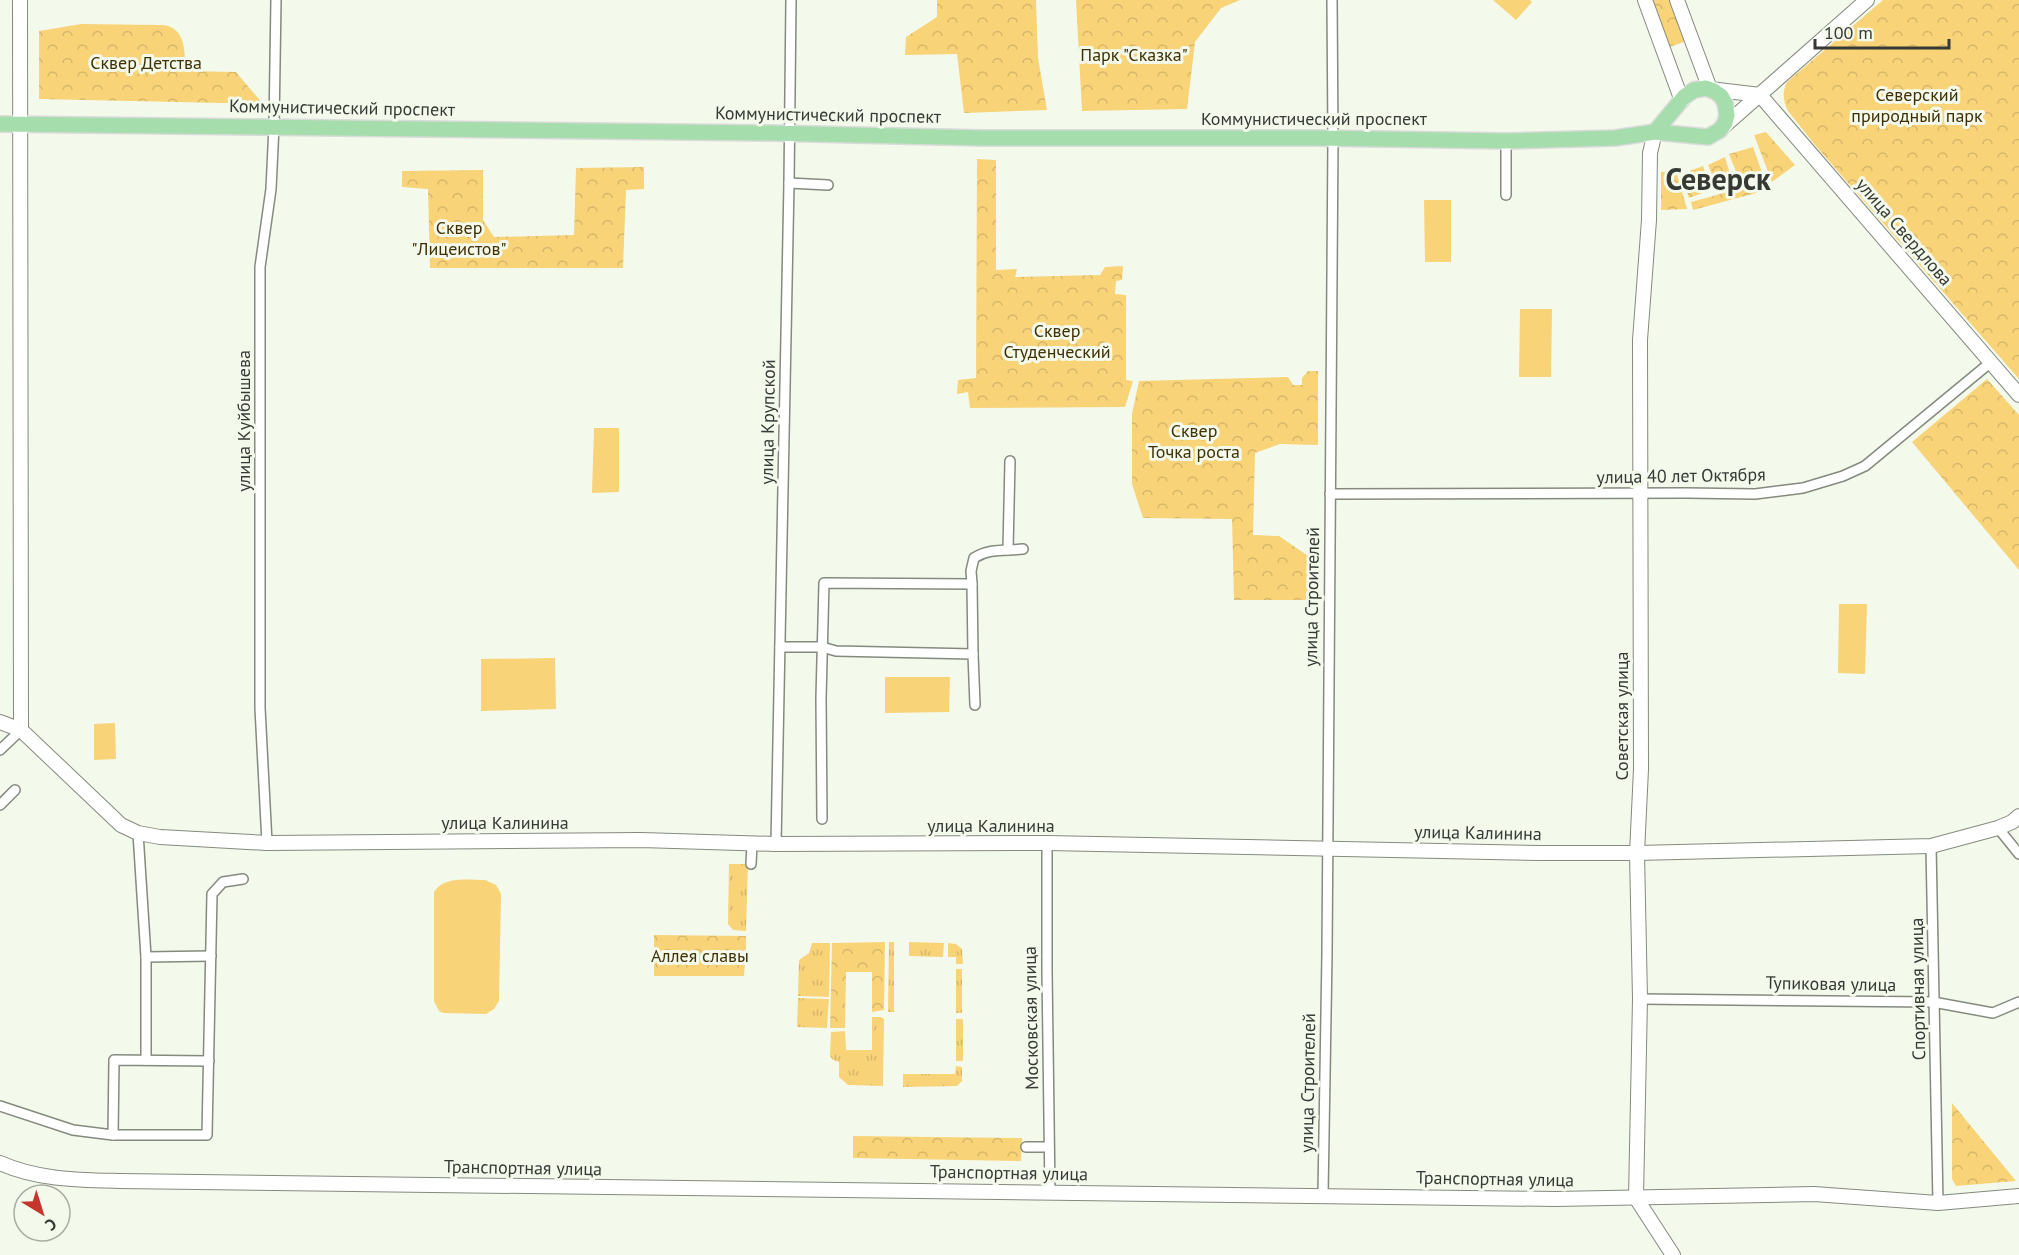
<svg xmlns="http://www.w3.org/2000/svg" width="2019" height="1255" font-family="'PT Sans',sans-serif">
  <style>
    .grass { fill: url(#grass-tufts) }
    .park { fill: url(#park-crowns) }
    .pitch { fill: #f9d378 }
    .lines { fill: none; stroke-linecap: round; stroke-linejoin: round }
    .street-casing { stroke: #848a7e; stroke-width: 12 }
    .secondary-casing { stroke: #848a7e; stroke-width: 16 }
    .primary-casing { stroke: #dbdbda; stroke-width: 18 }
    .street { stroke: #fff; stroke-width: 9 }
    .secondary { stroke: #fff; stroke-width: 14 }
    .primary { stroke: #a5ddad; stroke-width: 15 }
    .labels { text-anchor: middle; stroke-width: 6; stroke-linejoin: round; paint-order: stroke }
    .park-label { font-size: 18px; fill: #3f2f03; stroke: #f3faec }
    .street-label { font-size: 18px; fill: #363934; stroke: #f3faec }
    .town-label { font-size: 30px; font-weight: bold; fill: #363934; stroke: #f3faec }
  </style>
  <defs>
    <pattern id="grass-tufts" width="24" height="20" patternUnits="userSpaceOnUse" patternTransform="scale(1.5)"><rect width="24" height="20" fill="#f9d378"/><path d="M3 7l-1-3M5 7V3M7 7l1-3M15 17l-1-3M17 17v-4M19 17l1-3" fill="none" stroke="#d6b668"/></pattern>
    <pattern id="park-crowns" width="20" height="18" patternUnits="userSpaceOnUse" patternTransform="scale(1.5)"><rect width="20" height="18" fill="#f9d378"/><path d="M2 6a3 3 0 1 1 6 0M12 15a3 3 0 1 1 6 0" fill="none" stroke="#d6b668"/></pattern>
  </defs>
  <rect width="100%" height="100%" fill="#f3faec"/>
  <g class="grass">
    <path d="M729,864h19l-2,67 -13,-1 -5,-6z"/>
    <path d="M889,942h5v70h-6z"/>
    <path d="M909,942l35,1 -1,14 -34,-1z"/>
    <path d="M812,943h18l-1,54 -31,-1 1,-36 10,-7z"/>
    <path d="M948,943l8,1 6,5 1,15h-7v-7h-8z"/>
    <rect x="956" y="969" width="6" height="44"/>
    <path d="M798,998l31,1 -2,29 -30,-1z"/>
    <path d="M872,1017h9l3,2 -1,67 -35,-1 -9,-8v-15l-6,-2 -3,-4 1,-24 14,-1 1,19h26z"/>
    <rect x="956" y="1019" width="7" height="42"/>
    <path d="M956,1066l6,1v14l-5,5 -54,1v-13h52z"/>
  </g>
  <g class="park">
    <path d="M937,0h99l2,58 9,52 -83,3 -7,-59 -52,1 1,-18 31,-20z"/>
    <path d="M1076,0h164l-19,8 -26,34 -8,67 -105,2z"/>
    <path d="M1652,0h20l15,41 -18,6z"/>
    <path d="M1883,0h136v379l-204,-234 -27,-34c-5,-10 -6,-19 -1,-29z"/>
    <path d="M81,24l82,1c24,3 21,28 23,46l50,1 27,32 -224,-5v-68z"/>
    <path d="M1766,132l29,33 -23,17 -18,-47z"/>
    <path d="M1753,147l10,28 -23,7 -11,-28z"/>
    <path d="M1725,157l8,27 -15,6 -10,-25z"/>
    <path d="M977,159l19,1v110l21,-1 -2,8 85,-2 5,-8 18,-1 -1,14 -6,1 -1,13 11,1v85l7,1 -8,26 -155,1 -2,-16 -11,2 1,-14 18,-2z"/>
    <path d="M1703,166l8,24 -22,8 -8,-24z"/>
    <path d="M644,167v22l-18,1 -3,78h-193l-2,-79 -26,-2v-16l81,-1v50l11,17 80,-2 2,-67z"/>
    <path d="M1676,171l11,38 -26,1v-38z"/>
    <path d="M1764,182l3,8 -74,20 -2,-8z"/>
    <path d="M1308,371h10v74l-38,-1 -25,9 -2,82 26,1 35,24v40h-80l-2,-81 -89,-1 -11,-34v-70l7,-33 149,-4 5,8h9v-7z"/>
    <path d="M1987,379l32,36v155l-107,-128z"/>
    <path d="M654,935l92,1v15h-18v12h17l-1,13h-90z"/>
    <path d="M885,942l-1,68 -12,2v-40h-26l-1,56h-15l2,-85z"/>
    <path d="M1952,1103l64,78 -60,5 -4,-7z"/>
    <path d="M853,1136l169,2 -1,23 -168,-3z"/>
  </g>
  <g class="pitch">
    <path d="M1493,0h37l2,2 -16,18z"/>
    <path d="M1424,200h27v62h-26z"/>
    <path d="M1520,309h32l-1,68h-32z"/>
    <path d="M594,428h25v64l-27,1z"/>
    <path d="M1839,604h28l-2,70 -27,-1z"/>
    <path d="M555,658l1,51 -75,2v-52z"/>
    <path d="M885,677h65l-1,35 -64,1z"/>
    <path d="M115,723l1,36 -22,1v-36z"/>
    <path d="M485,880l11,5 5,9 -2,107 -5,8 -8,5 -43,-1 -4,-2 -5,-10v-109c10,-16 34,-12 51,-12z"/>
  </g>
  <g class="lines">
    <g class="street-casing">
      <g id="street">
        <path d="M789,183l39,2"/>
        <path d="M1506,195v-54"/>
        <path d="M1330,494l356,-1 69,1 48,-6 40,-12 22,-10 126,-104"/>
        <path d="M1008,550l2,-89"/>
        <path d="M972,584l-1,-13 3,-13c15,-10 32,-7 49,-9"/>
        <path d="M780,647h42l14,4 137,3 2,51"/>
        <path d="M0,750l21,-20"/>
        <path d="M0,805l15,-15"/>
        <path d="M822,819l-1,-121 3,-115 148,1 1,70"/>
        <path d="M1998,828l21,26"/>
        <path d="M138,833l8,124 65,-1"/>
        <path d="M267,843l-7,-135v-441l11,-78 3,-63 2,-126"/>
        <path d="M1047,843v128l3,221"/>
        <path d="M776,844l13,-661 2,-183"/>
        <path d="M1931,846l7,357"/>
        <path d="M751,864l1,-20"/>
        <path d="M1640,999l293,3 60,11 26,-11"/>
        <path d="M146,1060v-103"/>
        <path d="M0,1106l73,24 40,5h94l5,-241 11,-12 20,-3"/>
        <path d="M113,1135l1,-75 95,1"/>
        <path d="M1026,1147h23"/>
        <path d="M1323,1194l4,-240 6,-816 -1,-138"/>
      </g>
    </g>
    <g class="secondary-casing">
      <g id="secondary">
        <path d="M20,0l1,730"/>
        <path d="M1645,0l37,101"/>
        <path d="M1677,0l33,89 50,6"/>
        <path d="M1760,95l259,300"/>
        <path d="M1723,127l144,-127"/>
        <path d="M1655,132l-5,21 -1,67 -9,120 1,429 -4,84 3,146 -4,199 37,57"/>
        <path d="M0,722l21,8 100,95 17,8 22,4 107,6 374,-3 135,4 271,-1 493,10h97l294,-7 67,-18 14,-6 7,-6"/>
        <path d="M0,1163c38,17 79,17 120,18l1435,18 259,-5 124,9 81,-7"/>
      </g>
    </g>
    <g class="primary-casing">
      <path id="primary" d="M0,124l769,9 214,5h334l189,3 109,-3 40,-6 53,5 12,-7 5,-7 2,-8 -2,-12 -4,-7 -7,-5 -8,-3 -12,2 -10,7 -29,35"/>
    </g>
    <use href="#street" class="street"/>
    <use href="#secondary" class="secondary"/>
    <use href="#primary" class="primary"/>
  </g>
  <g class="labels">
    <g class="park-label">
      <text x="1134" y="61">Парк "Сказка"</text>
      <text x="146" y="69">Сквер Детства</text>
      <text x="1917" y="101">Северский<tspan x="1917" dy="21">природный парк</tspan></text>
      <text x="459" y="234">Сквер<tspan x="459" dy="21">"Лицеистов"</tspan></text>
      <text x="1057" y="337">Сквер<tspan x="1057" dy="21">Студенческий</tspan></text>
      <text x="1194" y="437">Сквер<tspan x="1194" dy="21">Точка роста</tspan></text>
      <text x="700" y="962">Аллея славы</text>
    </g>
    <g class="street-label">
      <text transform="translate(342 108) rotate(1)" y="6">Коммунистический проспект</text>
      <text transform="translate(828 115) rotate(1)" y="6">Коммунистический проспект</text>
      <text x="1314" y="125">Коммунистический проспект</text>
      <text transform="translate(1904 232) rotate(49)" y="6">улица Свердлова</text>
      <text transform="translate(244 421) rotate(-90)" y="6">улица Куйбышева</text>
      <text transform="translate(768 422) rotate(-89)" y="6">улица Крупской</text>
      <text transform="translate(1681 476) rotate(-1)" y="6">улица 40 лет Октября</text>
      <text transform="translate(1312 597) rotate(-89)" y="6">улица Строителей</text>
      <text transform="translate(1622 716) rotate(-90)" y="6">Советская улица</text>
      <text x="505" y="829">улица Калинина</text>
      <text x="991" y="832">улица Калинина</text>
      <text transform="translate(1478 833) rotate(1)" y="6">улица Калинина</text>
      <text transform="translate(1831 984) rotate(1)" y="6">Тупиковая улица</text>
      <text transform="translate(1918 989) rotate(-91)" y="6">Спортивная улица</text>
      <text transform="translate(1031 1018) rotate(-91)" y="6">Московская улица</text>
      <text transform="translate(1308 1083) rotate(-89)" y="6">улица Строителей</text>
      <text transform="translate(523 1168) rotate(1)" y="6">Транспортная улица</text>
      <text transform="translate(1009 1173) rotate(1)" y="6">Транспортная улица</text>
      <text transform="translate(1495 1179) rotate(1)" y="6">Транспортная улица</text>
    </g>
    <g class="town-label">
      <text x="1718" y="190">Северск</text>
    </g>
  </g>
  <g transform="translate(42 1213) rotate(142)"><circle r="28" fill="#f3faec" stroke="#a7ada2" stroke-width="1.5"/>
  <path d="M0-4.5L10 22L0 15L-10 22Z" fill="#c5372e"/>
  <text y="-9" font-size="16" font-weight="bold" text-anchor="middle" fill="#363934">С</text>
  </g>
  <path d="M1815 39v9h134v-9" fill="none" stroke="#363934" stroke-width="3"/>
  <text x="1824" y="39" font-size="18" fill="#363934" stroke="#f3faec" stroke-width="4.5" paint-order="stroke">100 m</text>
</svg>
